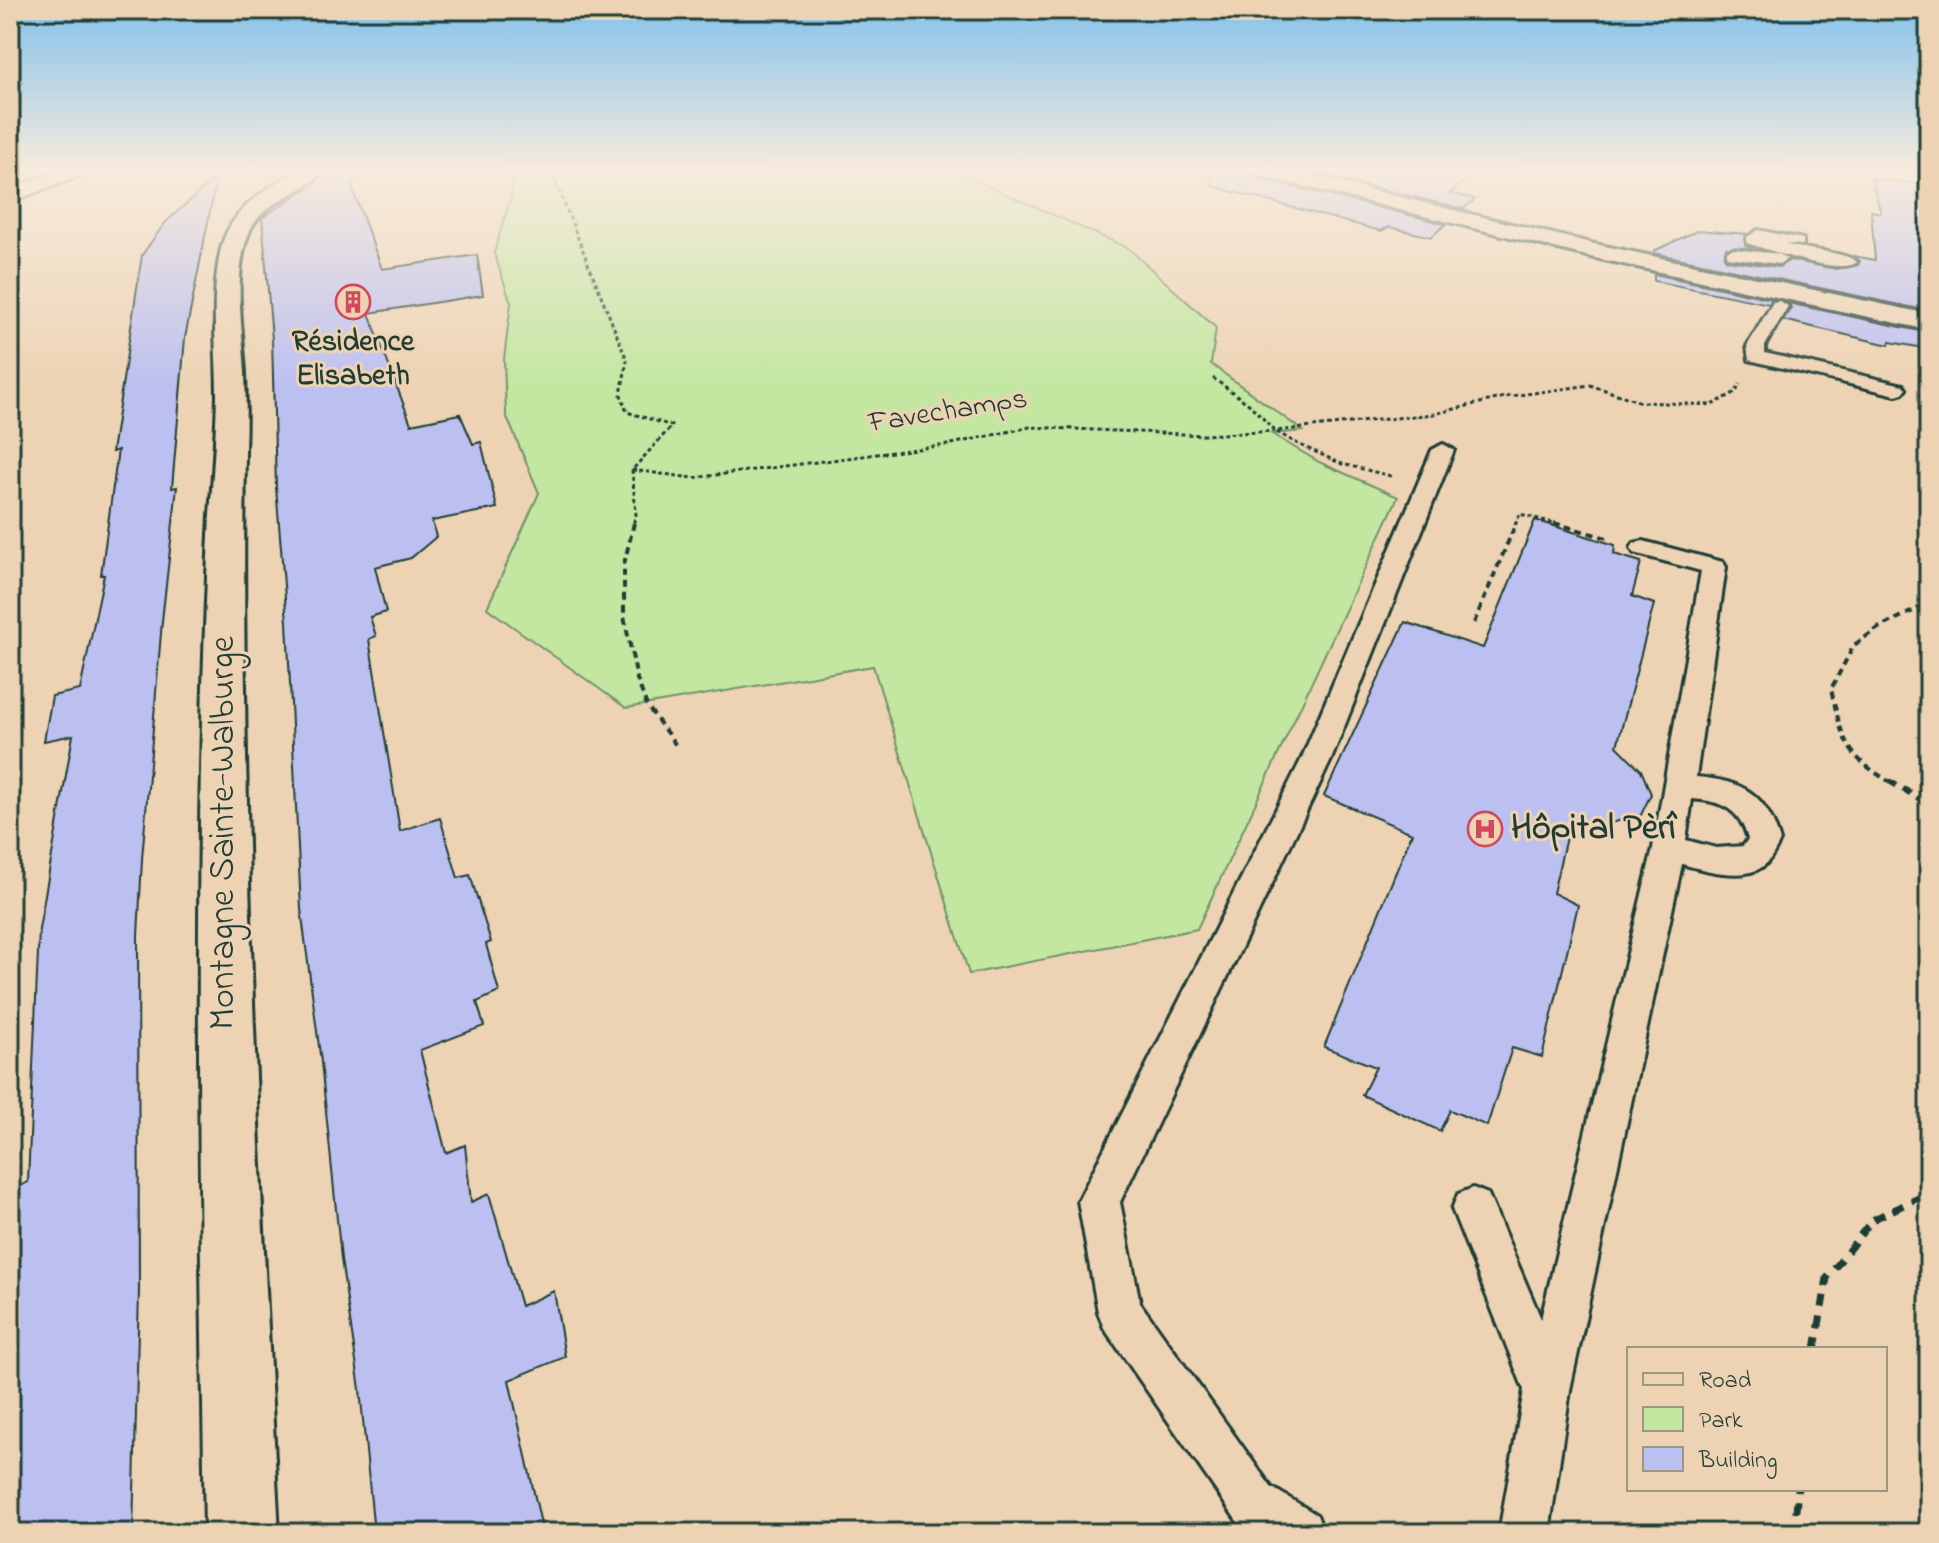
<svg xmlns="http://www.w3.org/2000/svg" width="1939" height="1543" font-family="'Indie Flower',sans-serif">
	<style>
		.green { fill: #c3e7a1; stroke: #71926a; stroke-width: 2 }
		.building { fill: #bcc0f1; stroke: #1f3d34; stroke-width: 2 }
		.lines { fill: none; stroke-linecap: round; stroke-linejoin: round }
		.service-casing { stroke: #1f3d34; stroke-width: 6 }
		.minor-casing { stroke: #1f3d34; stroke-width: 6 }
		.tertiary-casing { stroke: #1f3d34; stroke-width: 6 }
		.path-far3 { stroke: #1f3d34; stroke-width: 3; stroke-dasharray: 4 3; stroke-linecap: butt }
		.path-far2 { stroke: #1f3d34; stroke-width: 4; stroke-dasharray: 7 5; stroke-linecap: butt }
		.path-far1 { stroke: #1f3d34; stroke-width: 6; stroke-dasharray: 9 7; stroke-linecap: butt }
		.path { stroke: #1f3d34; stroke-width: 7; stroke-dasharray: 12 9; stroke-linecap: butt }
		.service { fill: #edd3b4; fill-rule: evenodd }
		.minor { fill: #edd3b4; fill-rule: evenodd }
		.tertiary { fill: #edd3b4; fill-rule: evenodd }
		.labels { text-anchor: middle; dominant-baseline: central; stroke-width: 6; stroke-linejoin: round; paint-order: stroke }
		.far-poi-label { font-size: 30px; font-weight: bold; fill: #1f3d34; stroke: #edd3b4 }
		.far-street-label { font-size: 30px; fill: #1f3d34; stroke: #edd3b4 }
		.poi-label { font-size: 36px; font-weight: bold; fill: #1f3d34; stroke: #edd3b4; text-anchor: start }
		.street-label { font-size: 36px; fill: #1f3d34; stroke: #edd3b4 }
	</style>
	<rect width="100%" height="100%" fill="#edd3b4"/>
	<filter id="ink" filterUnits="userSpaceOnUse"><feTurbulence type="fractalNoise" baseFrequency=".0125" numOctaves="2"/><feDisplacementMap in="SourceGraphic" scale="16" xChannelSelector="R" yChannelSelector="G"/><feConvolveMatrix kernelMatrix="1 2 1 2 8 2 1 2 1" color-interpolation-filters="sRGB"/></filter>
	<g filter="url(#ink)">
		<!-- green -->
		<polygon class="green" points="471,171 954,171 1128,248 1216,328 1211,364 1303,431 1272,434 1319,462 1398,497 1197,929 969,974 873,666 626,708 487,608 539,493 506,415 504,359 511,303 494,253 511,196 513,174"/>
		<!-- building -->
		<g class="building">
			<polygon points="326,171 369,171 351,185 382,269 477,255 483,295 369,313 411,424 460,414 473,444 481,442 497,508 432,521 436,537 411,558 375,567 386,612 370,617 376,636 369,639 400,831 440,818 458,878 470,875 491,942 486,944 499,992 477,1002 484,1026 420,1050 446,1153 465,1145 471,1202 489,1194 521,1306 554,1291 565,1357 509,1380 543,1533 374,1533 360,1389 341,1259 321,1062 301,909 287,622 276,487 272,339 262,218 316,182"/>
			<polygon points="1213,171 1252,171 1257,178 1446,224 1431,237 1389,227 1381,231 1211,186"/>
			<polygon points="1306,171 1478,171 1450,193 1475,199 1464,209"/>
			<polygon points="217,176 185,338 172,488 177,487 162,621 142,859 138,936 139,1290 133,1533 10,1533 10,1191 28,1182 39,929 73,735 44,741 52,696 80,690 104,575 101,575 118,450 112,452 142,255 165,223"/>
			<polygon points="1871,178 1929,185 1929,311 1654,253 1654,251 1698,230 1747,234 1745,245 1753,248 1726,248 1724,257 1727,260 1779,267 1790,260 1836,269 1858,265 1860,261 1854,256 1875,260 1871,211 1881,213"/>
			<polygon points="1654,274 1772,299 1769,304 1654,281"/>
			<polygon points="1788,303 1929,333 1929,349 1890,342 1889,345 1783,320 1791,308"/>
			<polygon points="1535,520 1615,545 1614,554 1641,562 1632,596 1654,604 1617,746 1641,770 1651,794 1641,815 1607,824 1570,820 1553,893 1578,905 1542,1057 1512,1048 1487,1126 1450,1110 1440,1131 1362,1095 1376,1067 1324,1047 1412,833 1324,796 1405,622 1483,648"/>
		</g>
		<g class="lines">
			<!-- service casing -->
			<g class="service-casing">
				<g id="service">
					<path d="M1758 230 1803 239V245L1784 244C1803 250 1844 251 1857 262 1841 276 1769 250 1747 243V237Z"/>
					<polygon points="1733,249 1779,254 1787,259 1779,264 1727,257 1727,251"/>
					<polygon points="1779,301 1788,306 1765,346 1765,353 1903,385 1906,389 1903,393 1896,395 1749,360 1747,346 1773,302"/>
					<polygon points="1443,444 1454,450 1331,760 1120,1202 1140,1303 1271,1487 1317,1515 1324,1533 1254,1533 1237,1521 1104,1328 1098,1312 1078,1201 1301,760 1432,450"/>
					<path d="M1643 541 1723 562 1726 567 1696 777C1743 781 1766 793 1780 841 1776 849 1770 862 1762 867 1742 881 1703 870 1682 864L1570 1390 1549 1533H1499L1524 1390 1452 1209 1458 1194 1473 1188 1488 1194 1541 1319 1653 848 1701 571 1634 553 1631 548 1634 543ZM1692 799C1722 801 1740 809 1748 839L1743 846 1716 848 1686 840Z"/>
				</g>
			</g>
			<!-- minor casing -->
			<g class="minor-casing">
				<g id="minor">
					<polygon points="56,171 86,171 83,175 10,202 10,189"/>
					<polygon points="1255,171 1292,171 1595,244 1929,314 1929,330 1595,258 1258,175"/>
				</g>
			</g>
			<!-- tertiary casing -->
			<g class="tertiary-casing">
				<path id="tertiary" d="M297 171H323C302 195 262 200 249 233 232 275 243 330 245 373 246 399 246 425 245 451 240 812 259 1172 279 1533H205C200 1194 192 854 210 515 213 475 216 435 217 396 217 348 210 296 221 249 230 210 265 189 297 171Z"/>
			</g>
			<!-- path-far3 -->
			<g class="path-far3">
				<polyline points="551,171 627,360 621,395 627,412 672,426 632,470 693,478 947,445 1030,427 1204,435 1275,431 1434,414 1505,397 1590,385 1641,402 1712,405 1736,392 1740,384"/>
				<polyline points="1213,378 1250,405 1275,431 1298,444 1342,464 1391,476"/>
				<polyline points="632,470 636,514 633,525"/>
				<polyline points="1515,525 1520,514 1561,525"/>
			</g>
			<!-- path-far2 -->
			<g class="path-far2">
				<polyline points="634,523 624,564 624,616 637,679 647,706 678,748"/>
				<polyline points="1554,523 1607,538"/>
				<polyline points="1474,623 1516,523"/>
				<path d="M1892 783C1844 755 1843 741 1831 689L1854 645 1880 627 1921 607"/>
			</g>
			<!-- path-far1 -->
			<polyline class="path-far1" points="1889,781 1929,804"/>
			<!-- path -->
			<g class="path">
				<polyline points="1815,1349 1827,1278 1872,1220 1929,1193"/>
				<polyline points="1794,1533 1798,1489"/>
			</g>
			<!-- service -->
			<use href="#service" class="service"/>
			<!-- minor -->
			<use href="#minor" class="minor"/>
			<!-- tertiary -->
			<use href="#tertiary" class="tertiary"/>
		</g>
	</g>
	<!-- sky -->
	<linearGradient id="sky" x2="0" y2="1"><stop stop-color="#84c2eb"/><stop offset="0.44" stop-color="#f7ebdd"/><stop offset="1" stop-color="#f7ebdd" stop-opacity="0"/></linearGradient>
	<rect width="1939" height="387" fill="url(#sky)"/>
	<!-- icons -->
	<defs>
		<g id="building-ring" transform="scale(1.8)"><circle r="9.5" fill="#edd3b4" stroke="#d1495b" stroke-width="1.5"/><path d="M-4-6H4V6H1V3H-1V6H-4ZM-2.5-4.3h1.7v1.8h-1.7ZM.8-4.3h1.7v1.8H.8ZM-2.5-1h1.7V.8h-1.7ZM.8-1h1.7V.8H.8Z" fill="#d1495b"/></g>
		<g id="hospital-ring" transform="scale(1.8)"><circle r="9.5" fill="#edd3b4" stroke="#d1495b" stroke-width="1.5"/><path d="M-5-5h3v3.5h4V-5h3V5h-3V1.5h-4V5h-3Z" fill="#d1495b"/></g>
	</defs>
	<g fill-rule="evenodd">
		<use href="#building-ring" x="353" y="302"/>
		<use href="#hospital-ring" x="1485" y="829"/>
	</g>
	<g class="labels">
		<!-- far-poi labels -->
		<g class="far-poi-label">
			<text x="353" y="343">Résidence<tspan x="353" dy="34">Elisabeth</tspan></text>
		</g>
		<!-- far-street labels -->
		<g class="far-street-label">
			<text transform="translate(948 412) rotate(-9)">Favechamps</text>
		</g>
		<!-- poi labels -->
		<g class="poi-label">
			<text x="1511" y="829">Hôpital Pèrî</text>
		</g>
		<!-- street labels -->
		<g class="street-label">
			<text transform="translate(224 833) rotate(-90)">Montagne Sainte-Walburge</text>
		</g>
	</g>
	<!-- margin -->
	<rect width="1939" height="1543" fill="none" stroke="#edd3b4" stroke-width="40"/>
	<rect x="20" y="20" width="1899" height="1503" fill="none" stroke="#1f3d34" stroke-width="3" filter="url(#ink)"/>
	<!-- legend -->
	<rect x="1627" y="1347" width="260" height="144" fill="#edd3b4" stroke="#9b9781" stroke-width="2"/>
	<rect x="1643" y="1373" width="40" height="12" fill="#edd3b4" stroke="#9b9781" stroke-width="2"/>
	<text x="1699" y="1387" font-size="24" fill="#1f3d34">Road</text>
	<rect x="1643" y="1407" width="40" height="24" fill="#c3e7a1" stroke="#9b9781" stroke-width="2"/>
	<text x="1699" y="1427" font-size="24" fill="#1f3d34">Park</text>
	<rect x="1643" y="1447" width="40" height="24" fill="#bcc0f1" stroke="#9b9781" stroke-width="2"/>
	<text x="1699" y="1467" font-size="24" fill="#1f3d34">Building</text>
</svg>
